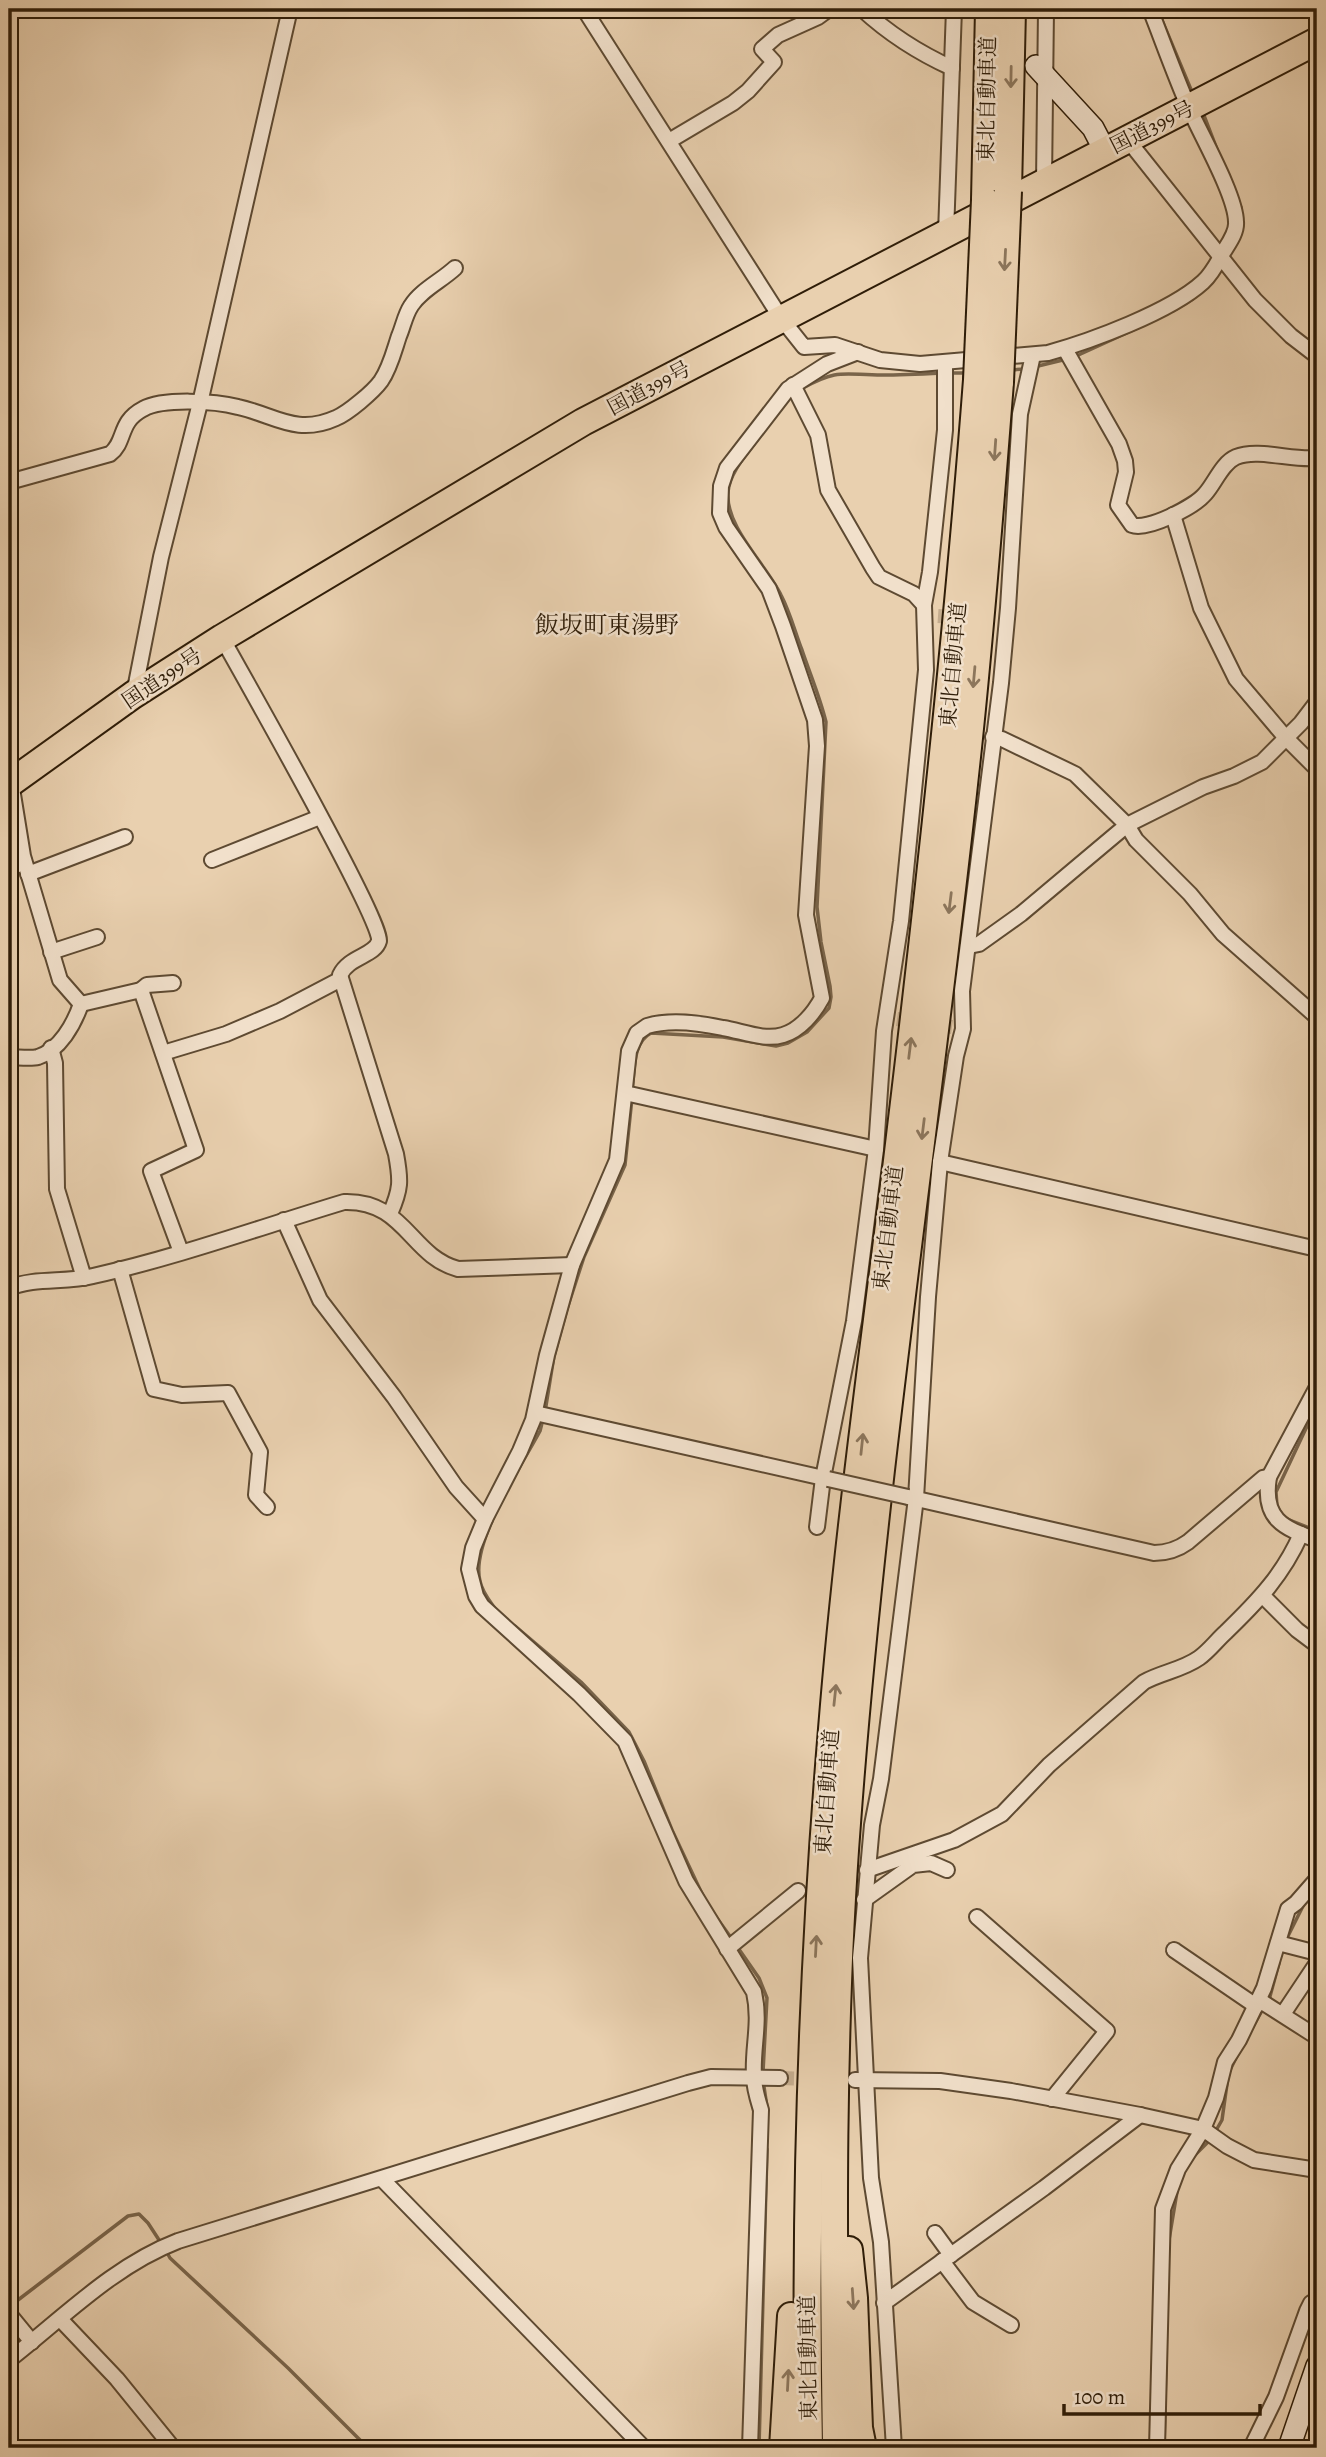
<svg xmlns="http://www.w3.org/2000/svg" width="1326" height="2457" font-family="Alegreya,'Noto Serif JP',serif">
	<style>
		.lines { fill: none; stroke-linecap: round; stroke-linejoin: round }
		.stream { stroke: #79644a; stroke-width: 3.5 }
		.street-tunnel { stroke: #c4ac8e; stroke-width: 14; stroke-dasharray: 14 7; stroke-linecap: butt }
		.street-casing { stroke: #5e4a32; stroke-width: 18 }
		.secondary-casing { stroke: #2f1d08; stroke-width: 24 }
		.highway-casing { stroke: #2f1d08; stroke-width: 30 }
		.street { stroke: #f1e0cb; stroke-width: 14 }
		.secondary { stroke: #f1e0cb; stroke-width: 21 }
		.highway { stroke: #e9d0af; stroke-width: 26 }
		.street-bridge-casing { stroke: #5e4a32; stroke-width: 18; stroke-linecap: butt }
		.highway-bridge-casing { stroke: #2f1d08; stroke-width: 30; stroke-linecap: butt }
		.street-bridge { stroke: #f1e0cb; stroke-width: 14 }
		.highway-bridge { stroke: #e9d0af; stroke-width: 26 }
		.oneway { stroke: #8c765c }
		.labels { text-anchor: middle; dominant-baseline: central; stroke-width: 5; stroke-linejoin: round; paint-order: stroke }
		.street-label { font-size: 21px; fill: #2f1d08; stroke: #f1e0cb }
		.quarter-label { font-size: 24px; fill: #2f1d08; stroke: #f1e0cb }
	</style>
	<rect width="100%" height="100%" fill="#e9d0af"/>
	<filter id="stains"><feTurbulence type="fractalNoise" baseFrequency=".00286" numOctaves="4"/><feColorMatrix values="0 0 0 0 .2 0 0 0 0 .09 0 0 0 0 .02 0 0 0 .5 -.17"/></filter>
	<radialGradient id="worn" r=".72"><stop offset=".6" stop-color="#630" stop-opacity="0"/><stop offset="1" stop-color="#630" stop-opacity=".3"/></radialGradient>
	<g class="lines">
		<!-- stream -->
		<g class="stream">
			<polyline points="1159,13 1192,92"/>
			<polyline points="1203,113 1218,152"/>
			<polyline points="1241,207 1242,224"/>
			<polyline points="1199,294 1214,280"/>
			<polyline points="1173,311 1193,299"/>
			<polyline points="1074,357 1153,321"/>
			<polyline points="1034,367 1067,359"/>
			<polyline points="1009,370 1026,369"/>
			<polyline points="950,373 967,373"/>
			<path d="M803 388C839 368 844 375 882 375 902 375 922 374 942 373"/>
			<path d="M632 1090C635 1071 632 1043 651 1033L723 1037 776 1046 788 1043 807 1032 829 1008 831 997 830 986 821 942 817 907 826 722C820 697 810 674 802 650 795 632 790 612 781 595 766 564 725 527 728 492 730 470 751 450 763 432"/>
			<polyline points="545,1412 554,1356 567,1309 584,1257 625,1165 632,1098"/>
			<polyline points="1281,1513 1277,1506 1276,1492 1317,1405"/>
			<polyline points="1287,1519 1317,1531"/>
			<path d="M496 1610C490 1601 482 1592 480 1581 470 1543 522 1465 540 1431L543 1419"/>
			<polyline points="515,1626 581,1682 629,1732 644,1761 672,1830 704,1898"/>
			<polyline points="714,1914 732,1939"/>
			<polyline points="1285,1942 1305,1902"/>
			<polyline points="736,1945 759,1978 767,1998 763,2072"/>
			<polyline points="1269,2000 1279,1963"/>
			<polyline points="1251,2030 1263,2009"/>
			<polyline points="1230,2070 1239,2052"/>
			<polyline points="763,2080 767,2107"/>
			<polyline points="1214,2134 1222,2120 1228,2077"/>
			<polyline points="1193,2157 1210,2140"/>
			<polyline points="1169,2240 1177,2192"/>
			<polyline points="165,2249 170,2258 288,2368 368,2448"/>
			<polyline points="9,2296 13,2300 18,2300 128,2216 139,2214 148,2223 161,2243"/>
			<polyline points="759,2448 767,2149"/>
			<polyline points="1164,2448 1166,2359"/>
		</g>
		<!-- street-tunnel -->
		<g class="street-tunnel">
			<polyline points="938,616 994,620"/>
			<polyline points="897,1019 952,1027"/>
			<polyline points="780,2078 817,2079"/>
		</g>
		<!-- street casing -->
		<g class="street-casing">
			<g id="street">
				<path d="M584 9 781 318 804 347 835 345 880 360 920 364 1048 353C1091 341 1170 312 1203 282 1212 274 1218 262 1224 251 1229 243 1237 232 1236 222 1236 196 1201 135 1189 108 1175 76 1163 42 1150 9"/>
				<path d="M862 9C888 33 919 53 952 68"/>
				<polyline points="9,11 11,9"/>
				<polyline points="1127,139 1255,300 1291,336 1317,356"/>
				<polyline points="669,141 733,103 748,91 774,62 762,49 778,35 818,17 829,9"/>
				<polyline points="1044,182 1046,9"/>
				<polyline points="946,233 954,9"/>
				<path d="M1065 349 1119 444 1125 461 1126 472 1118 505 1132 525C1147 531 1194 507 1205 494 1215 483 1222 463 1236 457 1258 448 1293 461 1317 458"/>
				<polyline points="793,385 818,435 828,490 873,568 879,577 914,594 924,605"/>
				<path d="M9 482 110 454C126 442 118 422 143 409 163 398 215 401 238 407 275 415 296 436 336 418 348 413 373 392 381 381 390 368 394 351 399 336 403 327 405 315 411 306 421 290 441 281 455 268"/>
				<polyline points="1173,515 1201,608 1236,679 1286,738 1317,769"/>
				<path d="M222 638C241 672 384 924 379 941 375 956 349 956 340 975L396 1154C401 1181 401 1189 390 1214"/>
				<polyline points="134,694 161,557 200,403 290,9"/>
				<polyline points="993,737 1002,739 1075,774 1127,825 1136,840 1190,894 1223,934 1317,1017"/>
				<polyline points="11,782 23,856 60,980 81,1004 141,990 196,1150 151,1171 181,1252"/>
				<polyline points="212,860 320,817"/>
				<polyline points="9,870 24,861"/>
				<polyline points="28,874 125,837"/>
				<polyline points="969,946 979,944 1021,914 1127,825 1203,787 1234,776 1262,762 1301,723 1317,702"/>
				<polyline points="51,952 97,937"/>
				<polyline points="141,990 147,985 173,983"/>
				<polyline points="51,1048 55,1063 57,1189 84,1278"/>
				<polyline points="163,1053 226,1034 280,1011 341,979"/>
				<path d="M9 1057C18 1057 30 1059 38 1057 60 1050 74 1024 81 1004"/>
				<polyline points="625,1093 876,1149"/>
				<polyline points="940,1162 1317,1249"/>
				<polyline points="284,1220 320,1300 394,1397 456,1487 485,1519"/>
				<polyline points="120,1269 154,1389 182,1395 228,1393 260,1452 256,1495 267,1507"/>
				<path d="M9 1288C35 1277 65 1283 93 1276 178 1257 261 1227 344 1202 405 1200 410 1256 458 1269L572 1265"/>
				<path d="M1317 1387 1269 1477C1262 1519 1283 1528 1317 1540"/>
				<polyline points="535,1413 828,1479"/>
				<path d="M908 1497 1154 1553C1167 1553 1177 1550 1188 1542L1263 1478 1269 1477"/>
				<polyline points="817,1527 823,1478 854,1321 876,1149 884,1031 901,921 926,670 924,605 930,572 945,430 945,362"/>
				<polyline points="1263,1596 1297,1630 1317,1645"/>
				<path d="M867 1870 954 1840 1002 1814 1049 1765 1144 1682C1162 1672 1182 1670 1199 1658 1209 1651 1217 1640 1226 1632 1258 1601 1283 1575 1301 1534"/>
				<polyline points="864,1900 913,1865 931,1863 947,1870"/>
				<polyline points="977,1917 1107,2031 1052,2099"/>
				<polyline points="1278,1943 1317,1953"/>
				<polyline points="727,1949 798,1891"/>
				<polyline points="1174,1950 1256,2006"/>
				<polyline points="1259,2000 1317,2037"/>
				<polyline points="1283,2014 1317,1963"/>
				<polyline points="855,2080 940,2081 1011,2091 1140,2115 1203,2129 1227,2146 1254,2160 1317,2170"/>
				<polyline points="382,2179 644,2448"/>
				<polyline points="935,2233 951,2255"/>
				<polyline points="942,2261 973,2302 1011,2325"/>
				<polyline points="884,2303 1044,2188 1140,2115"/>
				<polyline points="9,2314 32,2342"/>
				<polyline points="60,2319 117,2379 173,2448"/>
				<path d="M9 2360C63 2318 113 2266 178 2241L688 2083 711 2077 780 2078"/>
				<path d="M750 2448 761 2110C758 2100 754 2088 754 2077 752 2048 761 2023 754 1992L686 1881 625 1741 579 1694 482 1606 476 1596 469 1569 473 1548 485 1519 520 1451 533 1420 547 1355 572 1265 617 1160 629 1051 637 1033 647 1026C670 1019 700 1023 723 1028 742 1031 764 1041 783 1035 800 1030 814 1013 822 998L806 915 817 746 815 720 783 626 769 589 726 527 720 513 721 486 727 468 788 389 827 364 858 352"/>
				<polyline points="894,2448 881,2242 871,2178 860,1958 872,1825 881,1779 916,1498 928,1297 940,1162 956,1056 963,1029 962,991 1001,683 1008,608 1020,414 1033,355"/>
				<polyline points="1157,2448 1163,2209 1178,2169 1203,2129 1216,2098 1225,2062 1239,2040 1264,1988 1288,1909 1296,1903 1317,1879"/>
				<polyline points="1251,2448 1276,2397 1307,2311 1311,2303 1317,2300"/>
			</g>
		</g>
		<!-- secondary casing -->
		<g class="secondary-casing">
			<g id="secondary">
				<polyline points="1036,66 1093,128 1105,151"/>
				<polyline points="1289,2448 1317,2366"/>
			</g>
		</g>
		<!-- highway casing -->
		<g class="highway-casing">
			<g id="highway">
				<polyline points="1008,191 1012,9"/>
				<polyline points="985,200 989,9"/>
				<polyline points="9,784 133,695 222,638 583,422 1317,41"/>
				<polyline points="849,2250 854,2298 859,2428 863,2448"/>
				<polyline points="783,2448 791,2316"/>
				<path d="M809 2448C804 2208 812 1968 832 1729 847 1542 873 1355 896 1169 928 906 957 644 977 380"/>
				<path d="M836 2448C833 2239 831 2031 847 1823 873 1469 928 1119 966 766 980 639 990 510 1000 382"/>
			</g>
		</g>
		<!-- street -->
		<use href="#street" class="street"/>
		<!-- secondary -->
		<use href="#secondary" class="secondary"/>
		<!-- highway -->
		<use href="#highway" class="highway"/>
		<!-- street-bridge casing -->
		<g class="street-bridge-casing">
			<polyline id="street-bridge" points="828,1479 908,1497"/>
		</g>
		<!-- highway-bridge casing -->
		<g class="highway-bridge-casing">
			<g id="highway-bridge">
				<polyline points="977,380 985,200"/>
				<polyline points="1000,382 1008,191"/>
			</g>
		</g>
		<!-- street-bridge -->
		<use href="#street-bridge" class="street-bridge"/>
		<!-- highway-bridge -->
		<use href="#highway-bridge" class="highway-bridge"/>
	</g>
	<!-- one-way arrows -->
	<defs><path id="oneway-shaft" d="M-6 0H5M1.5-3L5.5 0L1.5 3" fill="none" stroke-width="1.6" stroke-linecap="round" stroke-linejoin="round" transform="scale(1.75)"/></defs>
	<g class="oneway">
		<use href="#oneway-shaft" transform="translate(1011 77) rotate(91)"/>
		<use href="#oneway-shaft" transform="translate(1005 260) rotate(93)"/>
		<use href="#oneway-shaft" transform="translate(995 450) rotate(94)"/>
		<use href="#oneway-shaft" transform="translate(974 677) rotate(95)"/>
		<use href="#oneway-shaft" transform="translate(950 903) rotate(97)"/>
		<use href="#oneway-shaft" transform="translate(910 1048) rotate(-83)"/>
		<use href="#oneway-shaft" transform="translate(923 1129) rotate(97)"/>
		<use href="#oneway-shaft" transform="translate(862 1444) rotate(-84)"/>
		<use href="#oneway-shaft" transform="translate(835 1695) rotate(-84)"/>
		<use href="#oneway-shaft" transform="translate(816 1946) rotate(-87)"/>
		<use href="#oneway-shaft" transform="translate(853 2299) rotate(86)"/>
		<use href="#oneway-shaft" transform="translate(788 2380) rotate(-87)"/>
	</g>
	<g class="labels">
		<!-- street labels -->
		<g class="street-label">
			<text transform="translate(987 99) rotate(-89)">東北自動車道</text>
			<text transform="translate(1152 127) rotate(-27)">国道399号</text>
			<text transform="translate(649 388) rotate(-28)">国道399号</text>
			<text transform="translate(953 665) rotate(-85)">東北自動車道</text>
			<text transform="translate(162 678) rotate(-34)">国道399号</text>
			<text transform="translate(888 1228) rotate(-83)">東北自動車道</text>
			<text transform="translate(827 1792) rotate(-86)">東北自動車道</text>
			<text transform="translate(808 2358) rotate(-91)">東北自動車道</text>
		</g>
		<!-- quarter labels -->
		<g class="quarter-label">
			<text x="607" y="625">飯坂町東湯野</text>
		</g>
	</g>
	<!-- margin -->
	<rect width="1326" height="2457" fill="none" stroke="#e9d0af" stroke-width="35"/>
	<rect x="10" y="10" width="1305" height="2436" fill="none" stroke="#2f1d08" stroke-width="3.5"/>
	<rect x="18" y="18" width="1291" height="2422" fill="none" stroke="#2f1d08" stroke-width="2"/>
	<!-- scale -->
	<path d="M1064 2404v10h196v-10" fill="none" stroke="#2f1d08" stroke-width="3.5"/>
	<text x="1074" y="2404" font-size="21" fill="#2f1d08" stroke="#f1e0cb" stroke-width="5" paint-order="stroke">100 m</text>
	<rect width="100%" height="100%" filter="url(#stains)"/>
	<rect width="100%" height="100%" fill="url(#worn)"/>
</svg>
